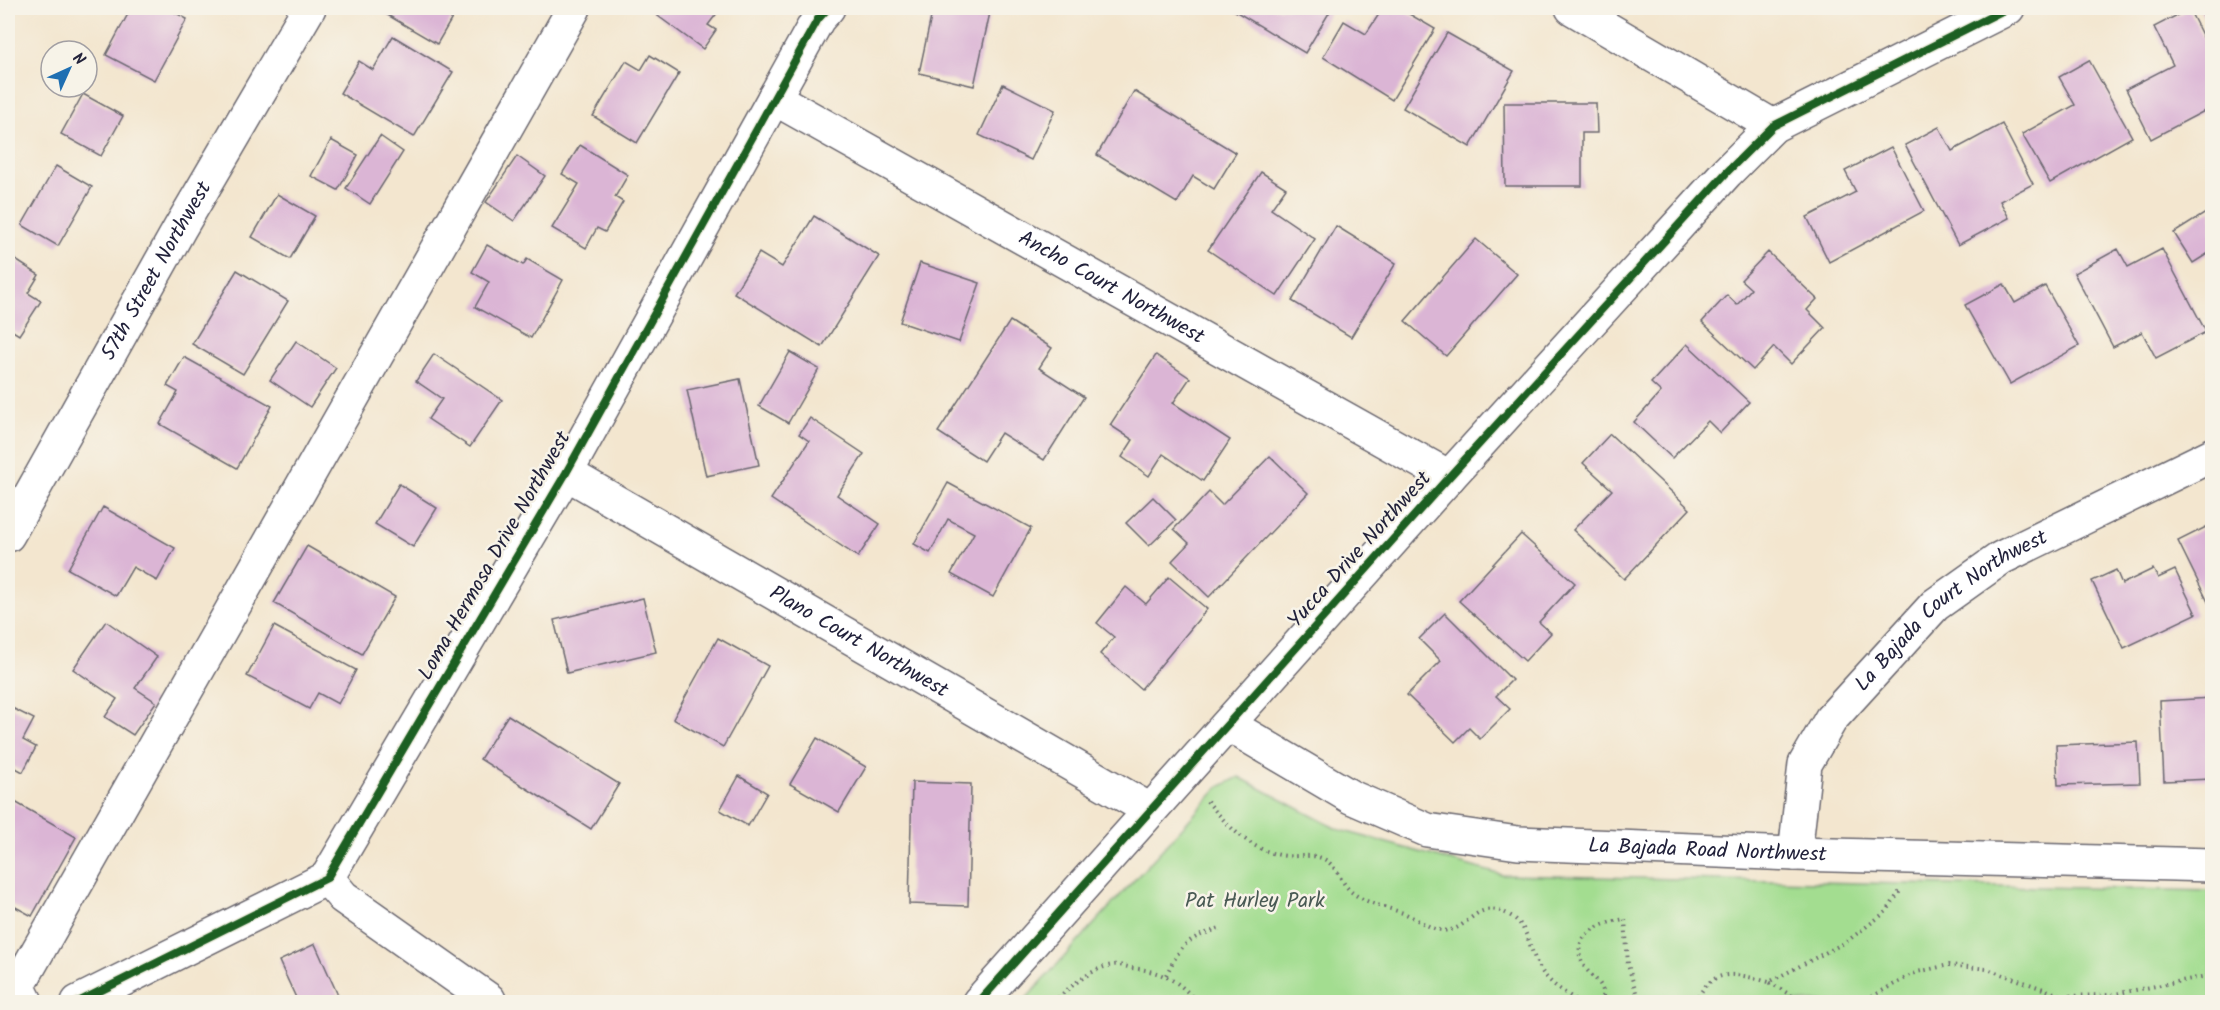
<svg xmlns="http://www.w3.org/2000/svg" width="2220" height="1010" font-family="Kalam,sans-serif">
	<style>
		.green { fill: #a3dd90; stroke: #628066; stroke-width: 1.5 }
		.building { fill: #dbb5d5 }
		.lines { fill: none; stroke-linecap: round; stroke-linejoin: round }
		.minor-casing { stroke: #6b676f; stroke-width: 36 }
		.path { stroke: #6b676f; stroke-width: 4; stroke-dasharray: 1.5 4.5; stroke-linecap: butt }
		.minor { stroke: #fff; stroke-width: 33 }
		.cycleway-casing { stroke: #f7f3e8; stroke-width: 11 }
		.cycleway { stroke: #1b5e20; stroke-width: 8 }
		.labels { text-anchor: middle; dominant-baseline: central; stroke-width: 5; stroke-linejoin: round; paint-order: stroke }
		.street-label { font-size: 21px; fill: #22223b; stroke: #f7f3e8 }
		.park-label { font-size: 21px; fill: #495a54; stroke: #f7f3e8 }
	</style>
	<rect width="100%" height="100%" fill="#f7f3e8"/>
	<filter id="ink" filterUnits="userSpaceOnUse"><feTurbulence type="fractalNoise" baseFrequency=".0167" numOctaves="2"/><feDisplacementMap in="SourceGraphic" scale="12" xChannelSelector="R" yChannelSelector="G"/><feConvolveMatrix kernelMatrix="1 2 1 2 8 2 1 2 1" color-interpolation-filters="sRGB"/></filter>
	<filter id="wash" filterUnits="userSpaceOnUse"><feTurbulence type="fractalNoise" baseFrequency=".008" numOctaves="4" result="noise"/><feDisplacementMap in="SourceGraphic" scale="24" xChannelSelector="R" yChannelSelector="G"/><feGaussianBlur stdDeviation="1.35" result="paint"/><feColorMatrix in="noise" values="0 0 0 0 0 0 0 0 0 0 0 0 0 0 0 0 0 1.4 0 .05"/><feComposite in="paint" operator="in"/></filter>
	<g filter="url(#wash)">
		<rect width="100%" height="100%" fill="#f3e6cf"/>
		<!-- green -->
		<polygon class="green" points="1239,777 1337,829 1502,875 2212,891 2212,1002 1023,1002 1219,787"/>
		<g id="blocks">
			<!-- building -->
			<g class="building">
				<polygon points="121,8 167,8 187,19 154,80 106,55 129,12"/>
				<polygon points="387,8 458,8 437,44 384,13"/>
				<polygon points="647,8 721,8 708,25 716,30 703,49"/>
				<polygon points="933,8 991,8 974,86 919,73"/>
				<polygon points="1230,8 1332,8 1305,53"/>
				<polygon points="1383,8 1399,8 1435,29 1392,100 1323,57 1344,21 1366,34"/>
				<polygon points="2199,8 2212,8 2212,32"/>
				<polygon points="2189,9 2212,55 2212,107 2151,139 2126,89 2173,65 2154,27"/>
				<polygon points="1447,33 1514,71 1470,147 1403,108"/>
				<polygon points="393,36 453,72 414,137 340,93 359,61 373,70"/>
				<polygon points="650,55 679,73 637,143 593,116 626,61 641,70"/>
				<polygon points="2089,60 2132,137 2050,183 2022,134 2075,105 2059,77"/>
				<polygon points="1003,84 1055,110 1031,160 979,135"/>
				<polygon points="1134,91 1236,153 1214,189 1193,176 1177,203 1097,155"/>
				<polygon points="83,94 123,116 101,156 61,134"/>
				<polygon points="1504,103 1596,103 1597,133 1582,133 1582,186 1505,186"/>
				<polygon points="2002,124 2033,184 2000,201 2009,218 1958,245 1905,145 1939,127 1952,151"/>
				<polygon points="380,136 403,152 370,204 346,188"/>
				<polygon points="331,140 358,155 338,190 311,176"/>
				<polygon points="580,145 628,175 615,197 623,202 605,232 597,228 586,248 552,228 579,184 562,174"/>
				<polygon points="1891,147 1924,211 1829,262 1807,217 1856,192 1845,171"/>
				<polygon points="517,156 545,176 514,221 486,202"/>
				<polygon points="56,166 92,187 58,246 22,225"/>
				<polygon points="1261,172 1286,188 1271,209 1315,239 1277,296 1208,250"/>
				<polygon points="277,194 315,216 290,259 252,237"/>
				<polygon points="2212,209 2212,251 2193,263 2174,233"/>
				<polygon points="814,216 879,256 822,347 734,293 759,253 782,267"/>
				<polygon points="1336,226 1396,263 1351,337 1292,301"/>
				<polygon points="1476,239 1517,274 1446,356 1405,321"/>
				<polygon points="487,245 523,265 527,259 563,280 531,338 475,307 489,282 472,272"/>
				<polygon points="2118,249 2128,267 2162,249 2206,332 2156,358 2142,332 2113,347 2074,273"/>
				<polygon points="1768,252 1817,299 1807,310 1825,328 1791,364 1774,347 1753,370 1702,322 1727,295 1737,305 1751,289 1741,280"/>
				<polygon points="8,255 39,275 28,293 41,301 19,335 8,328"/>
				<polygon points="920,263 980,283 959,342 900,322"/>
				<polygon points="237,270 288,301 243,374 192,344"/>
				<polygon points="2004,284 2015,303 2045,286 2079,346 2010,384 1965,305"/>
				<polygon points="1010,321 1052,348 1039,368 1084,397 1044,460 1001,433 983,461 938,432"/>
				<polygon points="296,341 336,368 310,407 270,380"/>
				<polygon points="1687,344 1749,402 1720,433 1708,421 1672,458 1634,422 1661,392 1651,383"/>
				<polygon points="790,352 819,369 788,423 759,406"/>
				<polygon points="434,354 502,400 470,447 428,419 442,399 416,381"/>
				<polygon points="1156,355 1190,378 1173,403 1230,440 1203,481 1163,454 1149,476 1122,457 1133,440 1110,425"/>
				<polygon points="184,357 272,406 237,468 160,424 178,392 167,386"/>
				<polygon points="740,379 759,465 706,476 687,390"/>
				<polygon points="810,418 864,454 837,495 880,524 858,557 771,499 809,441 799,434"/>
				<polygon points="1610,434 1690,509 1624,579 1573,530 1612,490 1583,463"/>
				<polygon points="1270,456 1308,493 1209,597 1172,561 1189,543 1174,529 1209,492 1222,505"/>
				<polygon points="948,483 1031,528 993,597 951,574 974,533 948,519 930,553 914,544"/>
				<polygon points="399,484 437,508 413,547 375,524"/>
				<polygon points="1153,497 1176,520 1149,546 1126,523"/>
				<polygon points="103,507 175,548 157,581 133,567 116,596 68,569"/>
				<polygon points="2212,524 2212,602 2209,604 2178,541"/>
				<polygon points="1521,534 1575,583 1539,622 1551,633 1525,661 1459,601"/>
				<polygon points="307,546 395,597 362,654 274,603"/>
				<polygon points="2153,569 2158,578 2175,570 2196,614 2124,648 2092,581 2116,570 2122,584"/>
				<polygon points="1169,577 1207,609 1141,689 1100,654 1114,637 1097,623 1126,587 1146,604"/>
				<polygon points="643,598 656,652 567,673 554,620"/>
				<polygon points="1445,613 1512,680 1496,696 1510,709 1480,739 1469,728 1455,742 1407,695 1441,661 1419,639"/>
				<polygon points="106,621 157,657 135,688 156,702 133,735 105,717 117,699 73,669"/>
				<polygon points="274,626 356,670 338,704 318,693 309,709 247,676"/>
				<polygon points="718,638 768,666 723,747 673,719"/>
				<polygon points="2212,698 2212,779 2164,781 2160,701"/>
				<polygon points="8,706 34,719 23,740 36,747 23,772 8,764"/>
				<polygon points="508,715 619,784 591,829 480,759"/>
				<polygon points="817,738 866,767 839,812 790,784"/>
				<polygon points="2138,742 2140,783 2058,785 2056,745"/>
				<polygon points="739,776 767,793 748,826 720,810"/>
				<polygon points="912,782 971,784 968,906 909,904"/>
				<polygon points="8,798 76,837 32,916 8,903"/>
				<polygon points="315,944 341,1002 298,1002 279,961"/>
			</g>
		</g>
	</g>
	<g filter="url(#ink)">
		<use href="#blocks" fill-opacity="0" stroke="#6b676f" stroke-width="1.5"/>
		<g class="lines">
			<!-- minor casing -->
			<g class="minor-casing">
				<g id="minor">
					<polyline points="1572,8 1773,126"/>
					<path id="s1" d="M774 98 1449 477"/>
					<path id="s2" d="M566 473 1150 810"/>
					<path id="s3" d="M8 535 180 228 309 8"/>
					<path id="s4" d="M1229 725 1351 797 1427 830 1518 843 1795 854 2212 865"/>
					<path id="s5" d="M1795 854 1805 764 1831 719 1935 605 2001 558 2212 455"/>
					<polyline points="327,878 343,897 489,1000"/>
					<polyline points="26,1002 18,986 574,8"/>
					<polyline points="78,1002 327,878 566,473 818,19 828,8"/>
					<polyline points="979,1002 1449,477 1727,172 1773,126 2008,8"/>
				</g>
			</g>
			<!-- path -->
			<g class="path">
				<path d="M1207 801C1229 827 1251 852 1287 856 1299 857 1317 853 1327 861 1338 869 1342 885 1353 893 1367 904 1387 907 1403 913 1416 918 1428 928 1441 930 1469 935 1474 894 1511 916 1530 927 1529 953 1541 970 1550 984 1566 994 1580 1002"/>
				<path d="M1166 975C1184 941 1184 941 1220 928"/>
				<path d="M1054 1002C1068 988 1093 967 1113 965 1119 964 1127 967 1132 968 1159 971 1180 980 1196 1002"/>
				<path d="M1601 1002C1611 984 1586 976 1581 960 1572 932 1605 922 1625 919L1628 965 1639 1002"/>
				<path d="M1696 1002C1712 965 1737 974 1769 982"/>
				<polyline points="1802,1002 1769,982 1846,942 1887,911 1900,891"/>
				<polyline points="1861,1002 1917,972 1949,965 1987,969 2063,996 2110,995 2212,975"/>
			</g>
			<!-- minor -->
			<use href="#minor" class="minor"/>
			<!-- cycleway casing -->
			<g class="cycleway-casing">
				<g id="cycleway">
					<polyline points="78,1002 327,878 566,473 818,19 828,8"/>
					<polyline points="979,1002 1449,477 1727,172 1773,126 2008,8"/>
				</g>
			</g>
			<!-- cycleway -->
			<use href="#cycleway" class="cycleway"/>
		</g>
	</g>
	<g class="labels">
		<!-- street labels -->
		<g class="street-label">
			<text stroke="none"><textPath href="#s3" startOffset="303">57th Street Northwest</textPath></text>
			<text stroke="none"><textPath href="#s1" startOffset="387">Ancho Court Northwest</textPath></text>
			<text transform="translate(1360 550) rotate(-48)">Yucca Drive Northwest</text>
			<text transform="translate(495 556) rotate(-60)">Loma Hermosa Drive Northwest</text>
			<text stroke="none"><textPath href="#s5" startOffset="306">La Bajada Court Northwest</textPath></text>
			<text stroke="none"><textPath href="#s2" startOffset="338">Plano Court Northwest</textPath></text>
			<text stroke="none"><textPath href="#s4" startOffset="506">La Bajada Road Northwest</textPath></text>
		</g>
		<!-- park labels -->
		<g class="park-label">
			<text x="1255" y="901">Pat Hurley Park</text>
		</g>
	</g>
	<!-- margin -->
	<rect width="2220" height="1010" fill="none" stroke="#f7f3e8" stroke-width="30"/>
	<!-- north arrow -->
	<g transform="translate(69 69) rotate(45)"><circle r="28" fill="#f7f3e8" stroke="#a29fa3" stroke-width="1.5"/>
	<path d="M0-4.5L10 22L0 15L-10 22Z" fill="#1f6fb2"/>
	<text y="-9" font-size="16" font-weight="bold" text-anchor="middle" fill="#22223b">N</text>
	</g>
</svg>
